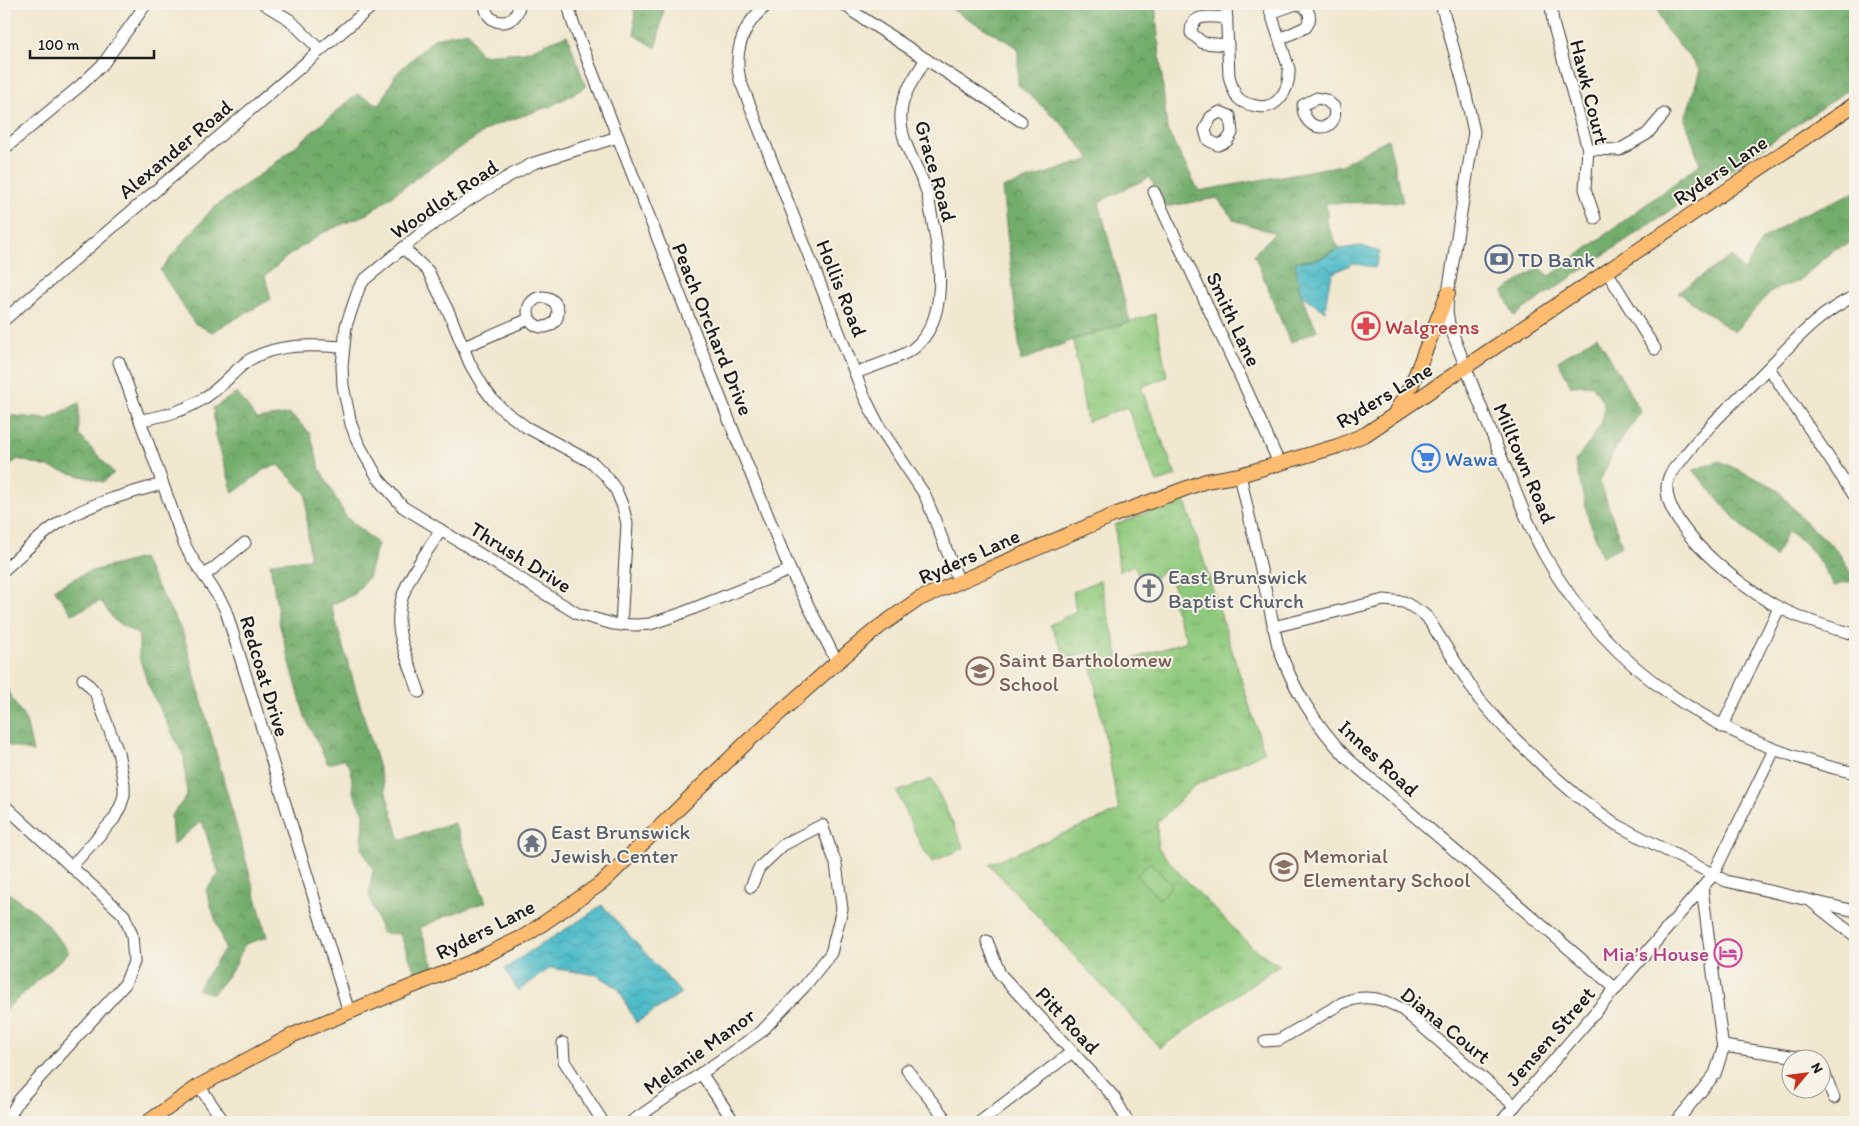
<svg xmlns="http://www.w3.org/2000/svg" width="1859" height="1126" font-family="Itim,sans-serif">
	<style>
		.grass { fill: url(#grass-tufts); stroke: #56724c }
		.forest { fill: url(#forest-crowns); stroke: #486444 }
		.garden { fill: #8fc97d; stroke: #56724c }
		.water { fill: url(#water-waves); stroke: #356c72 }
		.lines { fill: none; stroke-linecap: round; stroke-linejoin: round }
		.minor-casing { stroke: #3c3a37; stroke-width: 13 }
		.major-casing { stroke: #3c3a37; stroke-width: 16 }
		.minor { stroke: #fff; stroke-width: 11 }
		.major { stroke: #fdbc6f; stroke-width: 14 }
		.labels { text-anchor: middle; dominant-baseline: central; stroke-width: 4; stroke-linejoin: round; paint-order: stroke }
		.street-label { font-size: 21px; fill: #1c1c1c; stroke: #f7f3e8 }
		.service-label { font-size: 21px; fill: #4e5e75; stroke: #f7f3e8; text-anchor: start }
		.health-label { font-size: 21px; fill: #be3a42; stroke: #f7f3e8; text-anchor: start }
		.shop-label { font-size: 21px; fill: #366cbe; stroke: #f7f3e8; text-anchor: start }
		.worship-label { font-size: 21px; fill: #5b616d; stroke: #f7f3e8; text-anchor: start }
		.education-label { font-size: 21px; fill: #785e54; stroke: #f7f3e8; text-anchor: start }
		.hotel-label { font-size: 21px; fill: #b23c85; stroke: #f7f3e8; text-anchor: end }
	</style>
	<defs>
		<pattern id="grass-tufts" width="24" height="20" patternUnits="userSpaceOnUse" patternTransform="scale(1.25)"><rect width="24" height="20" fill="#8fc97d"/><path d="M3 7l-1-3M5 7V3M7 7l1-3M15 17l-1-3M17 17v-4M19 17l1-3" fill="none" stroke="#7bac6b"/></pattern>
		<pattern id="forest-crowns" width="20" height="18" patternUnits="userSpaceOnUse" patternTransform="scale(1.25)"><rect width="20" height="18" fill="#73ad6c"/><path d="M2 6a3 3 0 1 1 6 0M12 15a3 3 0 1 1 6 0" fill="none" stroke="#5e8c58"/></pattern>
		<pattern id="water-waves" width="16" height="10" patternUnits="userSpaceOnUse" patternTransform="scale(1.25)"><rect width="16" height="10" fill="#4ebbc8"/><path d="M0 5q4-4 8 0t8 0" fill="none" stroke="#44a0ab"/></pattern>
	</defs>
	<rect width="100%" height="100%" fill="#f7f3e8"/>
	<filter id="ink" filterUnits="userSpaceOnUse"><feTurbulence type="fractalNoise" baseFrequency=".02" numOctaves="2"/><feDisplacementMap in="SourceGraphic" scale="10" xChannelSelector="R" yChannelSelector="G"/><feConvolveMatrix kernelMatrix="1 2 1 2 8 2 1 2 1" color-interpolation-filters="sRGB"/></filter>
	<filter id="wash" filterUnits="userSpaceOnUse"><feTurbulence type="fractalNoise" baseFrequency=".0096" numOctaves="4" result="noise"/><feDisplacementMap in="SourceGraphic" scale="20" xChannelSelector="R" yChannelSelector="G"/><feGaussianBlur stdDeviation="1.12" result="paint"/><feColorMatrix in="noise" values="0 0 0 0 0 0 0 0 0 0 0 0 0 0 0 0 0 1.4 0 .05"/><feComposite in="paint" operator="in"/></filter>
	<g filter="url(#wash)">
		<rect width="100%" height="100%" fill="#f0e7cf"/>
		<!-- grass -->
		<g class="grass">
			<polygon points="1155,314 1167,377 1141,387 1176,476 1157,482 1127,407 1087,422 1073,340"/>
			<polygon points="1184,498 1264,752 1194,786 1157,823 1158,848 1181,875 1252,947 1279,965 1160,1048 989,864 1119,811 1089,652 1067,659 1050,625 1076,611 1073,592 1100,580 1120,663 1187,641 1169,594 1175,591 1166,570 1143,585 1134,565 1119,572 1115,525"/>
			<polygon points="932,779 964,848 932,862 921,846 897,792"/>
		</g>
		<!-- forest -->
		<g class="forest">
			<polygon points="634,4 665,4 656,48 635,35"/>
			<polygon points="943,4 1155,4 1167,130 1199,191 1342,165 1388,139 1403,202 1326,203 1328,226 1339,249 1319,259 1296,262 1301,295 1317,330 1290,343 1254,254 1275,233 1234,220 1217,198 1164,207 1150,177 1099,202 1130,322 1073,340 1021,361 1002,188 1091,159 1062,124 1018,85 1018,48"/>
			<polygon points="1656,4 1855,4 1855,85 1514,316 1503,292 1539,267 1550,276 1700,164 1685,119 1700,70 1664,27"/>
			<polygon points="468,31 480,55 525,52 567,35 586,87 551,106 493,126 430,168 367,214 322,233 288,256 265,276 271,299 212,332 194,323 160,270 212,209 273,165 357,94 380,105 396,74 435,38"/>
			<polygon points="1855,192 1855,241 1835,249 1799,281 1773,290 1734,332 1678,292 1732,256 1744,272 1762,240 1797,217"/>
			<path d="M1597 336 1641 412 1617 445 1600 481 1622 546 1602 556 1588 517 1575 461C1585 448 1607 423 1604 406 1602 399 1596 391 1592 385L1571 386 1558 361Z"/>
			<polygon points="237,393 257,419 290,414 310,433 320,469 346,517 378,544 368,577 355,594 331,605 400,840 454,823 486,902 446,916 420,928 435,969 416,975 400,934 382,933 369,896 373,869 362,849 364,813 353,792 351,769 344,759 328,764 305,717 280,626 270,563 310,559 307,526 306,494 279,465 267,468 233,493 216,436 213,408"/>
			<polygon points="79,403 79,435 114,473 103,482 18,459 4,469 4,477 4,415 48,419"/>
			<path d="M1720 461 1776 488 1807 524 1837 550 1855 580 1834 586C1822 566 1810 541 1787 532L1775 558 1737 521 1693 470Z"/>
			<polygon points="142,558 183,633 267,937 245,944 234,968 213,994 197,989 225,949 206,890 219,874 202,821 173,845 171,816 187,796 184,757 149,687 139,657 139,635 114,620 101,601 72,614 54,589 88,572"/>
			<polygon points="4,685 26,721 33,752 4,744"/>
			<polygon points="4,890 37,913 69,952 4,1011"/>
		</g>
		<!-- garden -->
		<polygon class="garden" points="1150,862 1172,885 1159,899 1136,875"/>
		<!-- water -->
		<g class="water">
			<polygon points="1362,246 1380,252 1375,268 1354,263 1333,273 1328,289 1325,311 1301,295 1295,262 1319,259 1339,249"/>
			<path d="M602 905 681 993 636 1023 618 988 597 975 550 968 518 991 505 969C536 945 571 928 602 905Z"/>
		</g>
	</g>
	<g filter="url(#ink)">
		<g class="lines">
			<!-- minor casing -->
			<g class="minor-casing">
				<g id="minor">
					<polyline points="264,4 290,20 320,50"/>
					<path d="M485 4C486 28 518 28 519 4"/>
					<polyline points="568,4 573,23 733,430 790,570 837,662"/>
					<path d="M769 4C744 21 733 50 740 80L864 396 879 426 925 495 959 582"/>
					<polyline points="844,4 855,13 1021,121"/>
					<path d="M1226 4 1229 76C1231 84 1233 92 1238 98 1242 102 1247 104 1252 105 1277 113 1290 90 1289 69L1268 4"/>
					<path d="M1441 4 1464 86 1474 132 1448 293 1447 311 1449 324C1470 378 1490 432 1513 485 1522 508 1532 532 1544 554 1610 674 1724 744 1855 773"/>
					<polyline points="1551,4 1553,23 1588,149 1585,189 1595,218"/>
					<path d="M1271 13 1296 4C1309 6 1313 17 1306 27L1280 39"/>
					<path d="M1227 18C1212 17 1191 12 1191 33L1203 43 1228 45"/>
					<path d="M1317 98 1326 100 1334 107C1340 135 1302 133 1303 105Z"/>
					<polygon points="1220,112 1230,116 1232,133 1227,141 1218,145 1208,140 1205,130 1211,117"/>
					<polyline points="618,137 534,163 511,175 472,198 425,230 364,280 359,288 346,326 342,366 343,386 351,424 358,443 378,478 403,507 578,614 613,624 637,625 650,624 677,615 790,570"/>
					<polyline points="4,149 81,85 103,64 146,4"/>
					<polyline points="1588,149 1619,150 1647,134 1664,114"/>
					<polyline points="1154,192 1248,393 1279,463"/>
					<polyline points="403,248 428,271 450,315 470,364 484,388 493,400 503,410 526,427 593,463 606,476 616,490 623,507 627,524 621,625"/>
					<polyline points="1606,270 1655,349"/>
					<path d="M1855 296C1815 314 1786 351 1755 381 1729 407 1702 432 1680 462 1676 466 1671 472 1669 477 1652 521 1746 591 1780 608 1804 620 1829 628 1855 634"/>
					<circle cx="543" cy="312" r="15"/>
					<polyline points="4,320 371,7"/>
					<polyline points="464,347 529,319"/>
					<path d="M119 362 184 543C195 568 215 586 226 611L349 1012"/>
					<polyline points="1769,368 1855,497"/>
					<path d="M855 373C869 368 905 356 914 348 950 318 940 258 932 218 930 209 929 198 926 189 917 165 899 140 901 114 902 93 916 76 926 59"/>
					<path d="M140 420C167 416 192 409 214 391 226 382 236 369 249 360 277 343 312 345 343 347"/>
					<path d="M1240 475 1278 646C1294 691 1315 724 1348 759L1616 989"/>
					<path d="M4 570C22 554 39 536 59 523 90 503 127 494 162 484"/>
					<polyline points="204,576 245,543"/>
					<polyline points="1273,627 1384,600 1404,602 1421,612 1427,617 1479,699 1510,734 1546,769 1577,796 1617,825 1726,881 1855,911"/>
					<path d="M419 692C413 673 404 654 400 634 392 594 421 561 441 530"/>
					<polyline points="1722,727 1779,608"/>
					<polyline points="4,805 124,915 132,935 134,962 125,984 19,1100 6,1122"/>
					<polyline points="71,867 114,819 121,805 124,795 124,784 118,752 95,692 83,679"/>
					<polyline points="1813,903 1855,936"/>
					<polyline points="987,941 1000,974 1114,1097 1128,1122"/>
					<path d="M1265 1041 1279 1040 1342 1003C1364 994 1383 997 1403 1010L1515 1106"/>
					<polyline points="563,1043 564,1061 603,1122"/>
					<polyline points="1723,1046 1804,1058"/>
					<polyline points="907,1070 948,1122"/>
					<polyline points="1822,1070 1824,1072 1834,1098"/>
					<polyline points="701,1073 734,1122"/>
					<polyline points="199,1086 224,1122"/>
					<polyline points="631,1122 761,1032 804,987 831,953 842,909 836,864 822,825 783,845 759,868 751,887"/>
					<polyline points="980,1122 1072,1052"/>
					<polyline points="1501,1122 1713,875 1774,750"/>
					<polyline points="1676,1122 1715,1074 1723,1049 1702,888"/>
				</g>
			</g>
			<!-- major casing -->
			<g class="major-casing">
				<g id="major">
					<polyline points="1396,411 1412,384 1448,293"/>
					<polyline points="148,1122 199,1086 293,1035 469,963 525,936 603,882 748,741 837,662 879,627 919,599 1114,515 1206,481 1240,475 1338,446 1366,434 1855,104"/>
				</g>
			</g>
			<!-- minor -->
			<use href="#minor" class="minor"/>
			<!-- major -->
			<use href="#major" class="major"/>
		</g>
	</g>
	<!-- icons -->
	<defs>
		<g id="bank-ring" transform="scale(1.4375)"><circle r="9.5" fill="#f7f3e8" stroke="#5c6f8a" stroke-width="1.5"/><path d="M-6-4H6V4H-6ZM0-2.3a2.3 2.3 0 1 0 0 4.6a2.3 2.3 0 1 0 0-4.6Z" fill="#5c6f8a"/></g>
		<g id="pharmacy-ring" transform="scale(1.4375)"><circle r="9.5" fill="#f7f3e8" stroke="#e0444e" stroke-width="1.5"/><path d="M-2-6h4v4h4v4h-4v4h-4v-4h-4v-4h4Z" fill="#e0444e"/></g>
		<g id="supermarket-ring" transform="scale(1.4375)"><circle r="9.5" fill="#f7f3e8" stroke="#3f7fe0" stroke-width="1.5"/><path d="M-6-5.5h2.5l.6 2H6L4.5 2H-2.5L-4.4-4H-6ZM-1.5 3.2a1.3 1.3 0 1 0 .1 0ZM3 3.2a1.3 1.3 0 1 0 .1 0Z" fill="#3f7fe0"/></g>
		<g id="church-ring" transform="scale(1.4375)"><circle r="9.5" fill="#f7f3e8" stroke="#6b7280" stroke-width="1.5"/><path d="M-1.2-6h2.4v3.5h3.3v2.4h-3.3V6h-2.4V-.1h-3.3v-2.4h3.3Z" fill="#6b7280"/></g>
		<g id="school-ring" transform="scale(1.4375)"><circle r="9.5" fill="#f7f3e8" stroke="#8d6e63" stroke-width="1.5"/><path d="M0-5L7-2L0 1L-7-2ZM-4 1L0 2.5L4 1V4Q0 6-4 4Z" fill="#8d6e63"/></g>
		<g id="temple-ring" transform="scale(1.4375)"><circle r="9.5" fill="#f7f3e8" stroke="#6b7280" stroke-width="1.5"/><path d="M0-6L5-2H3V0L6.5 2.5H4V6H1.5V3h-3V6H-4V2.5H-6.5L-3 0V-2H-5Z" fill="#6b7280"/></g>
		<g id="hotel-ring" transform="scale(1.4375)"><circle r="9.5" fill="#f7f3e8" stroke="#d1479c" stroke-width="1.5"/><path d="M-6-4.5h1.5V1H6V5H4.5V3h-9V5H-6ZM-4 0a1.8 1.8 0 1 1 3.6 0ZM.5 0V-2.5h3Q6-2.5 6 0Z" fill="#d1479c"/></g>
	</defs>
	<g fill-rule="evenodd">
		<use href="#bank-ring" x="1499" y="259"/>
		<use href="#pharmacy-ring" x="1366" y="326"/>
		<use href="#supermarket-ring" x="1426" y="458"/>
		<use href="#church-ring" x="1149" y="588"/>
		<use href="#school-ring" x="980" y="671"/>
		<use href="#temple-ring" x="532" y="843"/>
		<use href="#school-ring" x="1284" y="867"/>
		<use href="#hotel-ring" x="1728" y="953"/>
	</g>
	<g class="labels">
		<!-- street labels -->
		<g class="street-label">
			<text transform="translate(1590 92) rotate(76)">Hawk Court</text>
			<text transform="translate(175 149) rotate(-40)">Alexander Road</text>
			<text transform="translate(1720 170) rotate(-34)">Ryders Lane</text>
			<text transform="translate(936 171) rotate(74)">Grace Road</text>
			<text transform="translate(444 199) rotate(-34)">Woodlot Road</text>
			<text transform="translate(842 288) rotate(68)">Hollis Road</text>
			<text transform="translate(1234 319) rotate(65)">Smith Lane</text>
			<text transform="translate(713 329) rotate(68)">Peach Orchard Drive</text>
			<text transform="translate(1384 395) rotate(-31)">Ryders Lane</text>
			<text transform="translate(1525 463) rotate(67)">Milltown Road</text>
			<text transform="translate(969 556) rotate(-24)">Ryders Lane</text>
			<text transform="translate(521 557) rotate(32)">Thrush Drive</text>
			<text transform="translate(265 676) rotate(73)">Redcoat Drive</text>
			<text transform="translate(1379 758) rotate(43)">Innes Road</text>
			<text transform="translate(485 929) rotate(-27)">Ryders Lane</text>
			<text transform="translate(1068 1020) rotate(47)">Pitt Road</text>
			<text transform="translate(1446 1025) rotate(39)">Diana Court</text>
			<text transform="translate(1550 1036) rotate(-49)">Jensen Street</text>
			<text transform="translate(699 1051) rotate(-36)">Melanie Manor</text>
		</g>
		<!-- service labels -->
		<g class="service-label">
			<text x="1518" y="259">TD Bank</text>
		</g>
		<!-- health labels -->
		<g class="health-label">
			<text x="1385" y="326">Walgreens</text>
		</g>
		<!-- shop labels -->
		<g class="shop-label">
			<text x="1445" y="458">Wawa</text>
		</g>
		<!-- worship labels -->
		<g class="worship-label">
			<text x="1168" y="576">East Brunswick<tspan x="1168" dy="24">Baptist Church</tspan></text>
			<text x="551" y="831">East Brunswick<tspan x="551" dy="24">Jewish Center</tspan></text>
		</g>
		<!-- education labels -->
		<g class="education-label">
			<text x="999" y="659">Saint Bartholomew<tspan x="999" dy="24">School</tspan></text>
			<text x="1303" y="855">Memorial<tspan x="1303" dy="24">Elementary School</tspan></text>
		</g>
		<!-- hotel labels -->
		<g class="hotel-label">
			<text x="1709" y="953">Mia’s House</text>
		</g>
	</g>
	<!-- margin -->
	<rect width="1859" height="1126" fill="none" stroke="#f7f3e8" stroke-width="20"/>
	<!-- north arrow -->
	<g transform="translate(1806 1074) rotate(61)"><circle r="24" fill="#f7f3e8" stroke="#9f9d96"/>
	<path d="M0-4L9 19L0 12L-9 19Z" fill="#c8321e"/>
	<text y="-8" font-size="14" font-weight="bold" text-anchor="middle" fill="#1c1c1c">N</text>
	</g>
	<!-- scale -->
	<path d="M30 50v8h124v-8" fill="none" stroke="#1c1c1c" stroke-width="2.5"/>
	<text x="38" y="50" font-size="15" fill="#1c1c1c" stroke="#f7f3e8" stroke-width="4" paint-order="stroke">100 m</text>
</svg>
